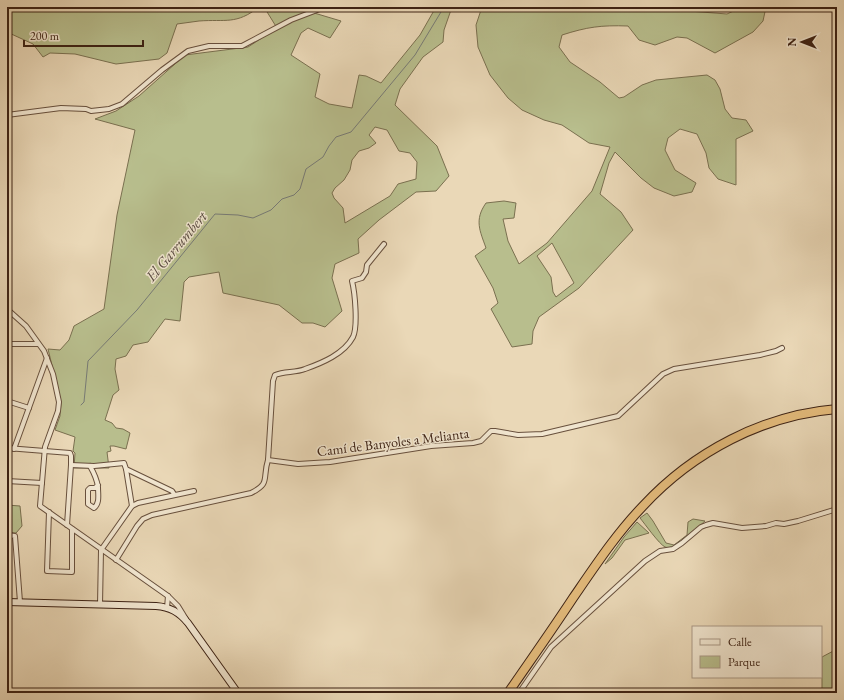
<svg xmlns="http://www.w3.org/2000/svg" width="844" height="700" font-family="'EB Garamond',serif">
	<style>
		.green { fill: #b8be8d; stroke: #7a7050; fill-rule: evenodd }
		.lines { fill: none; stroke-linecap: round; stroke-linejoin: round }
		.stream { stroke: #777b77; stroke-width: 1 }
		.street-casing { stroke: #68503d; stroke-width: 6 }
		.secondary-casing { stroke: #3d2214; stroke-width: 8 }
		.highway-casing { stroke: #3d2214; stroke-width: 10 }
		.street { stroke: #f1e6d0; stroke-width: 4 }
		.secondary { stroke: #f1e6d0; stroke-width: 6 }
		.highway { stroke: #e5bc7c; stroke-width: 8 }
		.labels { text-anchor: middle; dominant-baseline: central; stroke-width: 3; stroke-linejoin: round; paint-order: stroke }
		.street-label { font-size: 14px; fill: #3d2214; stroke: #f1e6d0 }
		.water-label { font-size: 15px; font-style: italic; fill: #55473d; stroke: #f1e6d0 }
	</style>
	<rect width="100%" height="100%" fill="#ead8b7"/>
	<filter id="stains"><feTurbulence type="fractalNoise" baseFrequency=".005" numOctaves="4"/><feColorMatrix values="0 0 0 0 .2 0 0 0 0 .09 0 0 0 0 .02 0 0 0 .5 -.17"/></filter>
	<radialGradient id="worn" r=".72"><stop offset=".6" stop-color="#630" stop-opacity="0"/><stop offset="1" stop-color="#630" stop-opacity=".3"/></radialGradient>
	<!-- green -->
	<g class="green">
		<path d="M21 7H259C236 25 226 19 199 21 192 22 184 23 177 24L167 53 159 59 116 64 75 54 50 53 43 57 33 44 7 32V13Z"/>
		<path d="M264 7H294L341 21 330 38 308 28 301 33 291 55 320 74 315 97 329 104 352 108 359 75 366 76 381 83 420 35 436 7H452L444 30 443 42 423 57 400 89 395 105 437 146 449 176 436 191 416 192 379 220 358 239 359 253 335 264 332 278 342 311 325 327 313 323H302L279 305 223 293 219 272 189 277 184 282 180 321 165 319 148 342 133 345 126 356 116 359 115 369 119 390 113 395 105 420 112 423 116 428 123 429 130 433 126 449 114 446H110L111 451 107 452 109 468H74L75 453 73 451 75 437 55 430 60 416 61 402 48 349 60 350 69 340 74 326 104 309 117 215 135 130 95 119 116 111 139 96 185 55 248 47 277 28ZM375 127 387 130 399 151 410 153 417 162 416 179 398 184 390 196 345 223 343 208 334 198 332 193 335 188 344 180 350 170 352 160 359 151 369 148 376 143 369 135Z"/>
		<path d="M482 7H661L689 11 727 14 742 7H766L763 21 753 32 715 53 687 38 677 37 655 45 639 40 628 26C601 25 587 27 562 35L559 47 570 62 600 82 619 98 624 97 642 85 656 80 707 75 715 80 720 89 725 109 732 118 746 120 753 131 736 139V185L718 179 709 168 706 153 697 134 680 129 668 138 665 150 675 170 696 183 692 192 674 196 654 188 641 178 615 152 609 163 600 194 621 212 633 230 579 288 539 317 533 331 532 344 512 347 491 309 498 303 493 288 475 256 486 248C480 231 474 220 486 203L504 201 516 203 514 218 503 219 508 241 519 264 547 243 592 191 610 147 589 143 562 125 544 120 522 110 508 98 490 75 478 47 476 25ZM552 243 574 283 556 297 553 292 551 277 537 256Z"/>
		<polygon points="7,505 20,506 22,526 16,533 7,532"/>
		<path d="M647 513 653 521 666 543 674 545 687 535 688 522 693 519 705 521C697 528 676 552 665 547 659 544 645 524 640 518Z"/>
		<polygon points="637,522 649,533 625,540 612,558 605,564 624,537"/>
		<polygon points="837,649 837,687 827,693 822,693 822,657"/>
	</g>
	<g class="lines">
		<!-- stream -->
		<polyline class="stream" points="81,405 84,402 88,361 137,310 215,214 238,215 253,218 271,210 282,199 294,195 300,189 306,169 323,157 329,146 336,137 351,132 415,55 444,7"/>
		<!-- street casing -->
		<g class="street-casing">
			<g id="street">
				<polyline points="7,115 61,108 86,109 91,111 109,109 122,104 162,70 188,51 209,46 242,46 291,20 325,7"/>
				<polyline points="7,309 26,326 44,351 53,374 59,402 58,411 45,447 40,506 168,596 178,606 186,619"/>
				<polyline points="7,344 38,344"/>
				<polyline points="7,401 29,408"/>
				<polyline points="7,448 70,453 71,456 71,465 67,525"/>
				<polyline points="14,449 47,358"/>
				<polyline points="268,460 298,464 330,462 431,446 473,443 481,441 491,431 495,431 518,435 542,434 618,416 663,374 674,369 760,355 776,351 782,348"/>
				<polyline points="71,465 94,466 124,463 126,469 172,491 174,494"/>
				<path d="M90 466C94 473 97 480 98 487 98 495 100 503 94 508L88 504V490L90 488H95L98 485"/>
				<polyline points="126,469 132,506"/>
				<polyline points="7,481 42,483"/>
				<polyline points="49,512 47,571 72,572 72,529"/>
				<polyline points="7,535 15,536 20,602"/>
				<path d="M116 560 137 526 143 519 152 515 251 493C271 483 262 479 268 460L273 381 275 375C285 371 295 373 305 369 322 363 344 354 353 337 358 326 355 293 352 281L362 278 366 272 367 265 384 244"/>
				<polyline points="100,605 101,550 132,506 138,503 194,491"/>
				<polyline points="167,608 168,596"/>
				<polyline points="519,693 551,647 645,561 660,551 673,549 682,543 701,527 706,525 713,523 742,528 766,526 776,523 784,524 798,521 837,509"/>
			</g>
		</g>
		<!-- secondary casing -->
		<g class="secondary-casing">
			<path id="secondary" d="M7 602 156 606C170 607 179 612 188 623L238 693"/>
		</g>
		<!-- highway casing -->
		<g class="highway-casing">
			<path id="highway" d="M508 693C530 661 552 630 573 598 595 566 616 534 643 506 693 452 763 415 837 409"/>
		</g>
		<!-- street -->
		<use href="#street" class="street"/>
		<!-- secondary -->
		<use href="#secondary" class="secondary"/>
		<!-- highway -->
		<use href="#highway" class="highway"/>
	</g>
	<g class="labels">
		<!-- street labels -->
		<g class="street-label">
			<text transform="translate(393 442) rotate(-7)">Camí de Banyoles a Melianta</text>
		</g>
		<!-- water labels -->
		<g class="water-label">
			<text transform="translate(176 246) rotate(-50)">El Garrumbert</text>
		</g>
	</g>
	<!-- margin -->
	<rect width="844" height="700" fill="none" stroke="#ead8b7" stroke-width="24"/>
	<rect x="8" y="8" width="828" height="684" fill="none" stroke="#3d2214" stroke-width="2"/>
	<rect x="12" y="12" width="820" height="676" fill="none" stroke="#3d2214"/>
	<!-- legend -->
	<rect x="692" y="626" width="130" height="52" fill="#f1e6d0" stroke="#a99885"/>
	<rect x="700" y="639" width="20" height="6" fill="#f1e6d0" stroke="#a99885"/>
	<text x="728" y="646" font-size="12" fill="#3d2214">Calle</text>
	<rect x="700" y="656" width="20" height="12" fill="#b8be8d" stroke="#a99885"/>
	<text x="728" y="666" font-size="12" fill="#3d2214">Parque</text>
	<!-- north arrow -->
	<g transform="translate(802 42) rotate(270)" stroke="#f1e6d0" stroke-width="3" paint-order="stroke">
	<path d="M0-3L7 15L0 10L-7 15Z" fill="#3d2214"/>
	<text y="-6" font-size="11" font-weight="bold" text-anchor="middle" fill="#3d2214">N</text>
	</g>
	<!-- scale -->
	<path d="M24 40v6h119v-6" fill="none" stroke="#3d2214" stroke-width="2"/>
	<text x="30" y="40" font-size="12" fill="#3d2214" stroke="#f1e6d0" stroke-width="3" paint-order="stroke">200 m</text>
	<rect width="100%" height="100%" filter="url(#stains)"/>
	<rect width="100%" height="100%" fill="url(#worn)"/>
</svg>
